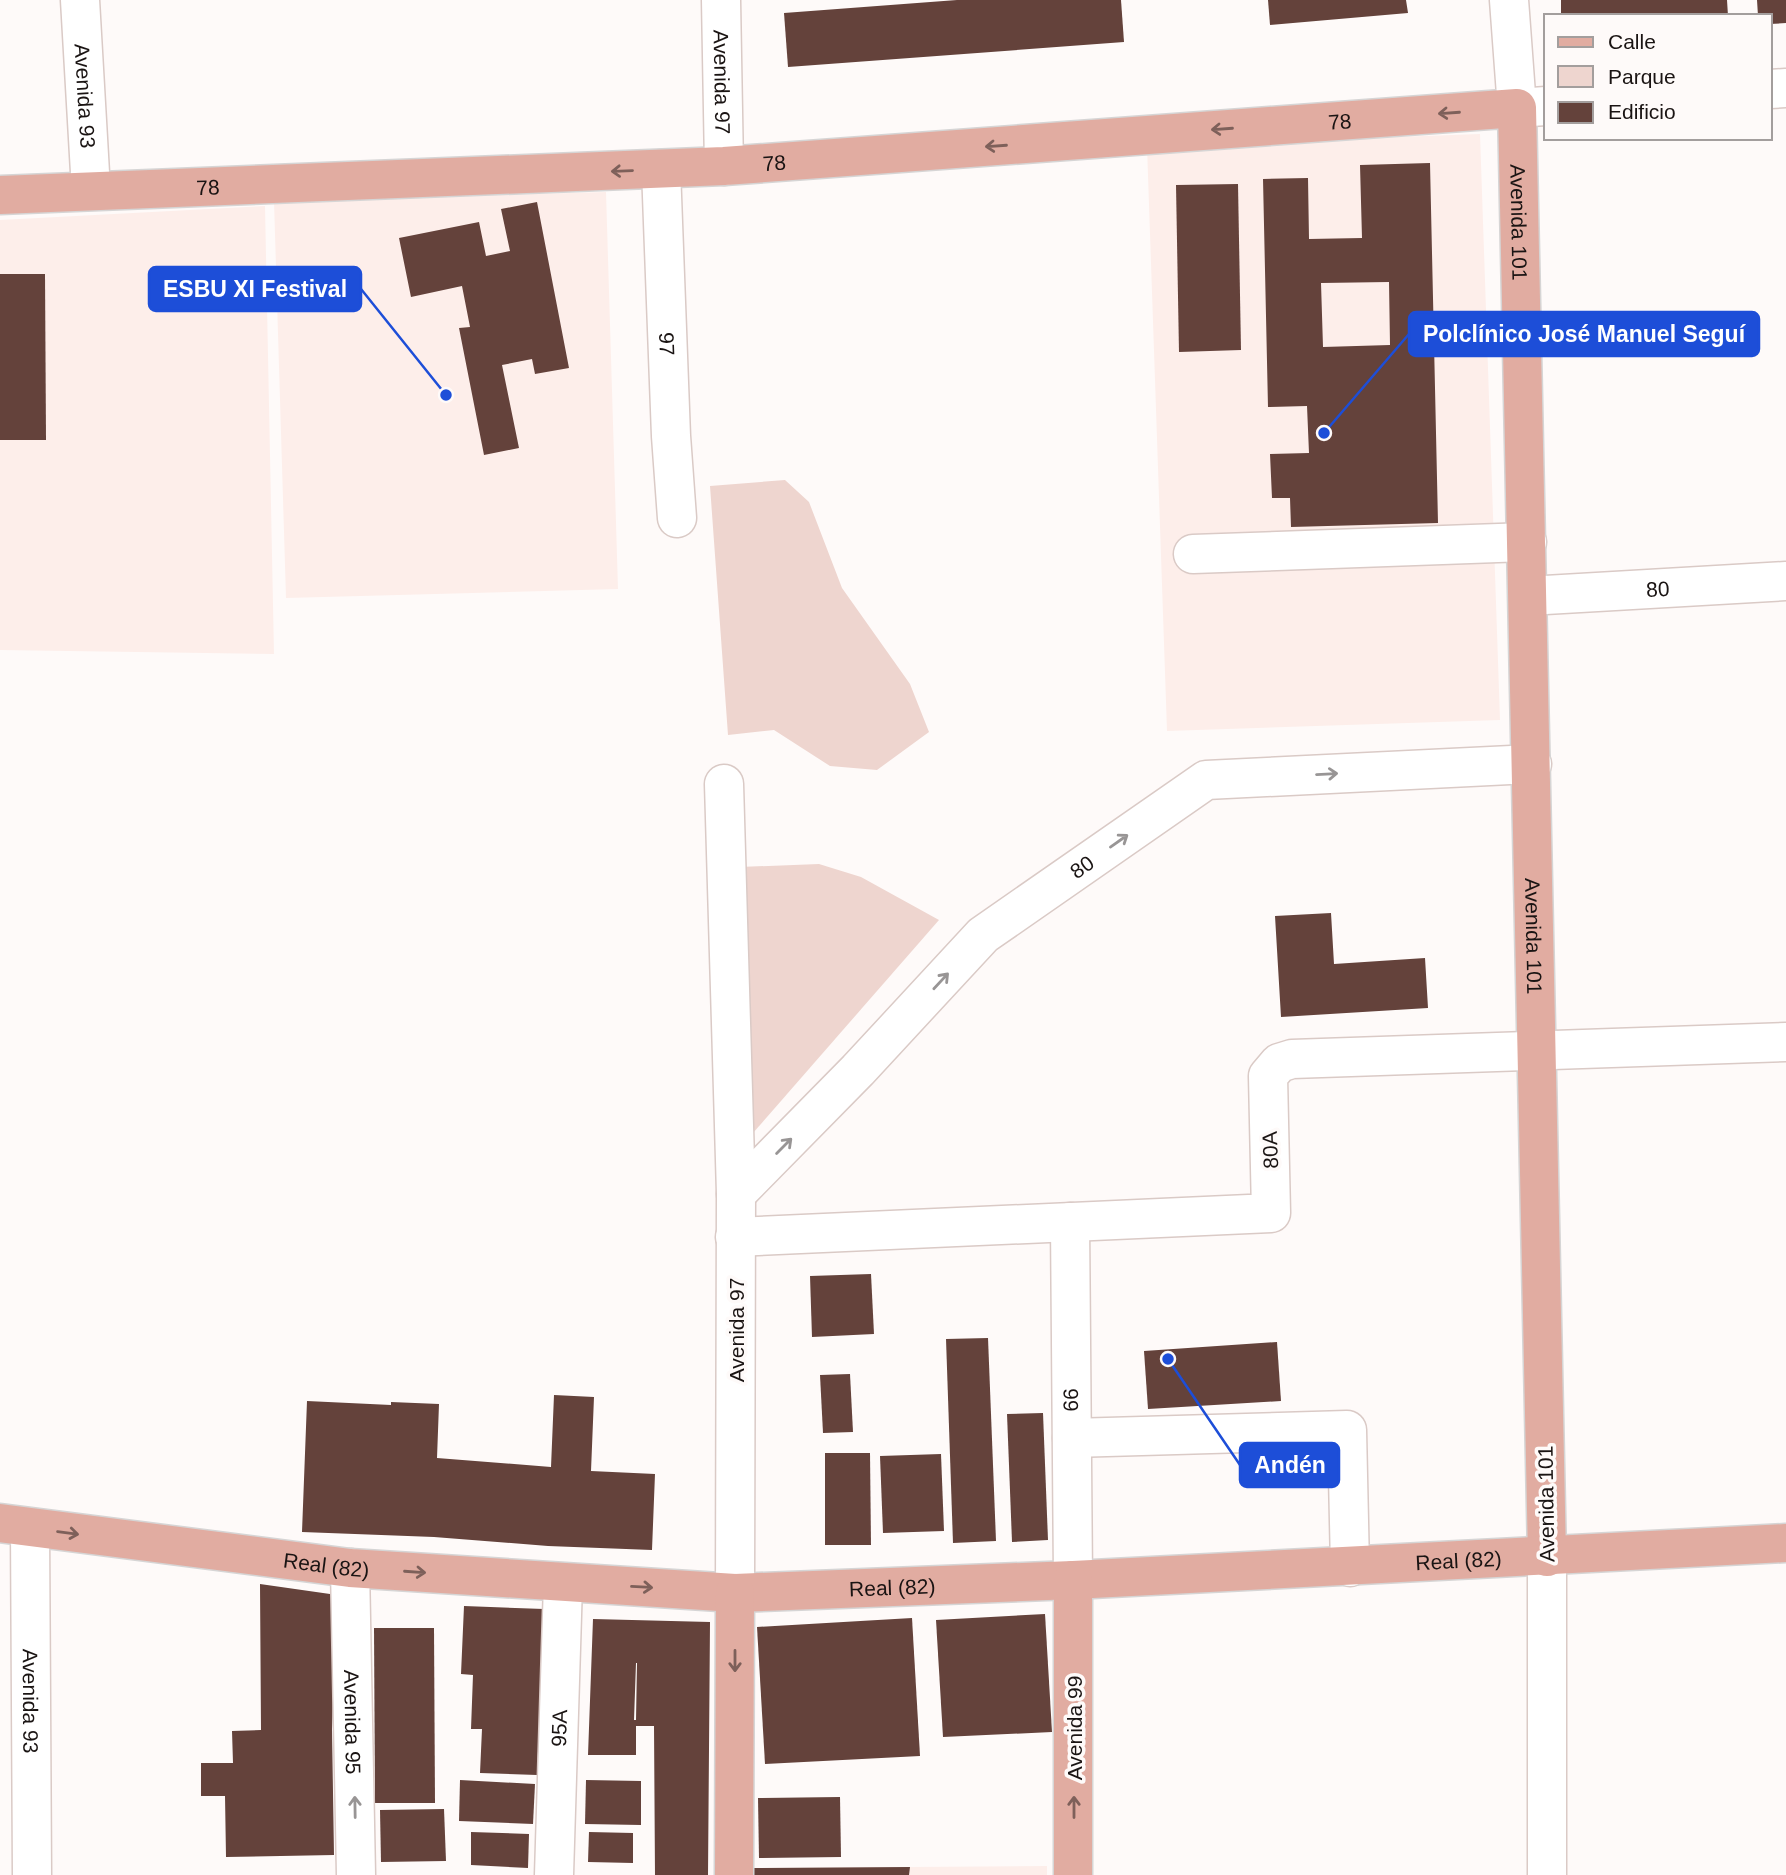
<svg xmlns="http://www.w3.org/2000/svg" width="1786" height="1875" font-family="Arial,sans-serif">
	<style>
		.built { fill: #fdeeea }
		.green { fill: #eed5cf }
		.building { fill: #64423b; fill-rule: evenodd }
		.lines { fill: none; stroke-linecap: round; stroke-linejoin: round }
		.minor-casing { stroke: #dacac6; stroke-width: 41 }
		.major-casing { stroke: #d6d5d5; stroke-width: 41 }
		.minor { stroke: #fff; stroke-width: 38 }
		.major { stroke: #e1aca1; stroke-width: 38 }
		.oneway { stroke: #7e605a }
		.oneway2 { stroke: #989595 }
		.labels { text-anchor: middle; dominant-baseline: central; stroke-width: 7; stroke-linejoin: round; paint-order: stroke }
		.street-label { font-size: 21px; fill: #1a1413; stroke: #fefaf9 }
		.leader { fill: none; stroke: #1d4ed8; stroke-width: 2.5 }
		.callout-dot { fill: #1d4ed8; stroke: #fefaf9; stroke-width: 2.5 }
		.callout { fill: #1d4ed8; stroke: #1d4ed8; stroke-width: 2.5 }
		.callout-label { font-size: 23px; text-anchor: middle; font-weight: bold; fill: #fff }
	</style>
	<rect width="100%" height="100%" fill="#fefaf9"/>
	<!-- built -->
	<g class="built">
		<polygon points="1480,134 1500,720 1167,731 1147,146"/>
		<polygon points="606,192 618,589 286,598 274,201"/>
		<polygon points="265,206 274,654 0,650 0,220"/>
		<polygon points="1047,1866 1047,1875 751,1875 751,1868"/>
	</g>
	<!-- green -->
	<g class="green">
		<polygon points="785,480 809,502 842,588 910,684 929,732 877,770 830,766 774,730 728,735 710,486"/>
		<polygon points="819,864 861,877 939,920 753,1133 739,867"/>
	</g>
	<!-- building -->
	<g class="building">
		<polygon points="957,0 1121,0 1124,42 788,67 784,13"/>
		<polygon points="1268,0 1406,0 1408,13 1270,25"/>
		<polygon points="1561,0 1727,0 1728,16 1561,16"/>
		<polygon points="1757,0 1786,0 1786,23 1770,24 1770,16 1758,16"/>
		<path d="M1430 163 1438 523 1291 527 1290 498H1272L1270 454 1309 453 1307 406 1268 407 1263 179 1308 178 1309 239 1362 238 1360 165ZM1389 282 1390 345 1323 347 1321 283Z"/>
		<polygon points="1238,184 1241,350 1179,352 1176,185"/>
		<polygon points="537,202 569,368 535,374 532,359 502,365 519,448 484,455 459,328 470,327 462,286 411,297 399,238 479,222 486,256 510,251 501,209"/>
		<polygon points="0,274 45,274 46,440 0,440"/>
		<polygon points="1331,913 1334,964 1425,958 1428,1008 1281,1017 1275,916"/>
		<polygon points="871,1274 874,1334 812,1337 810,1276"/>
		<polygon points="988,1338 996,1541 953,1543 946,1339"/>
		<polygon points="1277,1342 1281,1401 1148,1409 1144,1351"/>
		<polygon points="850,1374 853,1432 823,1433 820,1375"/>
		<polygon points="554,1395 594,1397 591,1471 655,1474 652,1550 548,1546 434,1537 302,1532 307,1401 391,1405 391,1402 439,1404 437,1458 551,1467"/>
		<polygon points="1043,1413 1048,1540 1012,1542 1007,1414"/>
		<polygon points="825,1453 870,1453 871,1545 825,1545"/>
		<polygon points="941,1454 944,1531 883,1533 880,1456"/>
		<polygon points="260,1584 337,1595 332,1729 334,1855 226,1857 225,1796 201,1796 201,1763 233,1763 232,1731 261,1730"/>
		<polygon points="464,1606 544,1609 537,1775 480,1773 482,1729 471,1729 473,1675 461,1674"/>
		<polygon points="1045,1614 1052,1732 943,1737 936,1620"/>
		<polygon points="912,1618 920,1756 765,1764 757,1627"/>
		<path d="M593 1619 710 1622 708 1875H655L654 1726H636V1755H588ZM636 1663H637L636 1720H634Z"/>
		<polygon points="374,1628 434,1628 435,1803 375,1803"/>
		<polygon points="460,1780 535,1784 533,1824 459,1821"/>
		<polygon points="586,1780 641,1781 641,1825 585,1824"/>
		<polygon points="840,1797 841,1857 759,1858 758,1798"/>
		<polygon points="444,1809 446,1861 381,1862 380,1810"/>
		<polygon points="471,1832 529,1834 528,1868 471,1865"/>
		<polygon points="589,1832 633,1833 633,1863 588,1862"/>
		<polygon points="910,1867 909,1875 751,1875 751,1868"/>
	</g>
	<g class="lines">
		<!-- minor casing -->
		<g class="minor-casing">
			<g id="minor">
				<path id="s1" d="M80 0 91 190"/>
				<path id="s2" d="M721 0 724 166"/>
				<polyline points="1509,0 1517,108 1546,106"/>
				<polyline points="1770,89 1786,88"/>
				<path id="s3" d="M661 169 671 436 677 518"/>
				<polyline points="1193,554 1527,542"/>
				<path id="s4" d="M1528 596 1786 581"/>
				<polyline points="724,784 736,1194 735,1593"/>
				<path id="s5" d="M736 1194 858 1070 983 935 1206 780 1532 764"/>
				<path id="s6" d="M1070 1222 1073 1580"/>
				<polyline points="735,1237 1271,1213 1268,1076 1279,1063 1292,1059 1786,1042"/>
				<polyline points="1072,1438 1347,1430 1350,1567"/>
				<path id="s7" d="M30 1528 32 1875"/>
				<polyline points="1547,1557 1547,1875"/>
				<path id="s8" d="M350 1568 356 1875"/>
				<path id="s9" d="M554 1875 563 1583"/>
			</g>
		</g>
		<!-- major casing -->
		<g class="major-casing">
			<g id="major">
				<path id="s10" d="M0 195 724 166 1517 108 1547 1557"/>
				<path id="s11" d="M0 1523 350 1568 735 1593 1073 1580 1786 1543"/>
				<polyline points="1073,1580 1073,1875"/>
				<polyline points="734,1875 735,1593"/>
			</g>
		</g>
		<!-- minor -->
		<use href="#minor" class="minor"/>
		<!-- major -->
		<use href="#major" class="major"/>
	</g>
	<!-- one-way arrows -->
	<defs><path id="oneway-shaft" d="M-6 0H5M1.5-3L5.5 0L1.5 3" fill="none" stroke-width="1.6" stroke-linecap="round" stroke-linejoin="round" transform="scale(1.75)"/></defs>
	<g class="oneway">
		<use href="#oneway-shaft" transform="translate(1449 113) rotate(176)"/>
		<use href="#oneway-shaft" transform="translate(1222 129) rotate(176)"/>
		<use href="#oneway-shaft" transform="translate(996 146) rotate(176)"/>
		<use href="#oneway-shaft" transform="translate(622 171) rotate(178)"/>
		<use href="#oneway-shaft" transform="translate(68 1533) rotate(7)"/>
		<use href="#oneway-shaft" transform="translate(415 1572) rotate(4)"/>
		<use href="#oneway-shaft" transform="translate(642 1587) rotate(3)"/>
		<use href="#oneway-shaft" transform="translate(735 1661) rotate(90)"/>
		<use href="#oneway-shaft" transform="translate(1074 1807) rotate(-90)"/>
	</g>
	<g class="oneway2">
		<use href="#oneway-shaft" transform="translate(1327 774) rotate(-3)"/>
		<use href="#oneway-shaft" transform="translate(1119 841) rotate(-35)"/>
		<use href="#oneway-shaft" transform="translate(941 981) rotate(-47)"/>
		<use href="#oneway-shaft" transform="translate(784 1146) rotate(-45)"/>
		<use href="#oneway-shaft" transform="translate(355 1807) rotate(-91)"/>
	</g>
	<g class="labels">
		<!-- street labels -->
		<g class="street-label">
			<text stroke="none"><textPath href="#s2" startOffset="82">Avenida 97</textPath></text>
			<text stroke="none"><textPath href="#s1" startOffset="96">Avenida 93</textPath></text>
			<text stroke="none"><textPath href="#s10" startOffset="1342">78</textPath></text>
			<text stroke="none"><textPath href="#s10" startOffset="775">78</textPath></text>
			<text stroke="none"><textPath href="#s10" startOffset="208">78</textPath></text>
			<text stroke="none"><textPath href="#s10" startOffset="1634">Avenida 101</textPath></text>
			<text stroke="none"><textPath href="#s3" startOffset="175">97</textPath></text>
			<text stroke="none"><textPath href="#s4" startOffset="130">80</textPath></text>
			<text stroke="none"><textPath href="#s5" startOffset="478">80</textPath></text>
			<text stroke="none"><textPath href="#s10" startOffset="2348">Avenida 101</textPath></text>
			<text transform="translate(1270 1150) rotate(-92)">80A</text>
			<text transform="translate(736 1330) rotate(-90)">Avenida 97</text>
			<text stroke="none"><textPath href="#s6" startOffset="178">99</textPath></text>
			<text transform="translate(1546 1504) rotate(-91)">Avenida 101</text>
			<text stroke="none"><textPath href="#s11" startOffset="1463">Real (82)</textPath></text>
			<text stroke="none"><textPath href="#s11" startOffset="329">Real (82)</textPath></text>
			<text stroke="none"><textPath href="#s11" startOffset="896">Real (82)</textPath></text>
			<text stroke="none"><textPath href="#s7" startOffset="173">Avenida 93</textPath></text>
			<text stroke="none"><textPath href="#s8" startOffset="154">Avenida 95</textPath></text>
			<text transform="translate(1074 1728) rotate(-90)">Avenida 99</text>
			<text stroke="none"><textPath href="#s9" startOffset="147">95A</textPath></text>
		</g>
	</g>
	<!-- callouts -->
	<path class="leader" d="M446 395L361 289M1324 433L1409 334M1168 1359L1240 1465"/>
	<g class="callout-dot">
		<circle cx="446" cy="395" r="7"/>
		<circle cx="1324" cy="433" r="7"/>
		<circle cx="1168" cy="1359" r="7"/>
	</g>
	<g class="callout">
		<rect x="149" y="267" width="212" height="44" rx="7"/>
		<rect x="1409" y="312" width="350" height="44" rx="7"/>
		<rect x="1240" y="1443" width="99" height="44" rx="7"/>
	</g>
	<g class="callout-label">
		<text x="255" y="297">ESBU XI Festival</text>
		<text x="1584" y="342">Polclínico José Manuel Seguí</text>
		<text x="1290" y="1473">Andén</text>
	</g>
	<!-- legend -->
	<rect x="1544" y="14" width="228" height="126" fill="#fefaf9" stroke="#a39e9d" stroke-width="2"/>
	<rect x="1558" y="37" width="35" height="10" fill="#e1aca1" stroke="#a39e9d" stroke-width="2"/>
	<text x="1608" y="49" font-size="21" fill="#1a1413">Calle</text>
	<rect x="1558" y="66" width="35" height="21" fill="#eed5cf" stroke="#a39e9d" stroke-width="2"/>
	<text x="1608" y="84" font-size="21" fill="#1a1413">Parque</text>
	<rect x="1558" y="102" width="35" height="21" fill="#64423b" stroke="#a39e9d" stroke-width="2"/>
	<text x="1608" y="119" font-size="21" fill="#1a1413">Edificio</text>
</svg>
